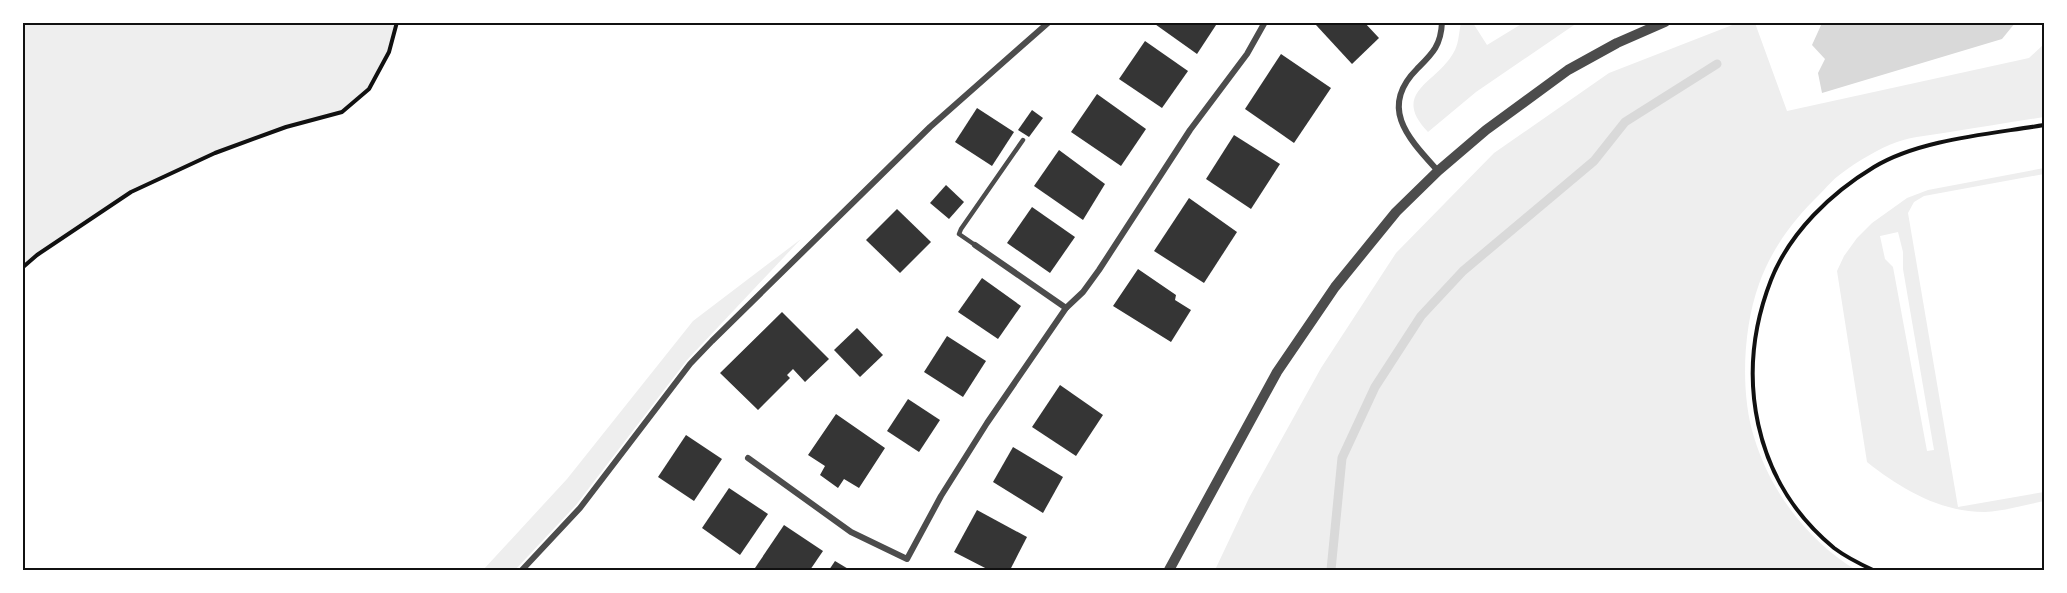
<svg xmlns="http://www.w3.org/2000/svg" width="2067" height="593" font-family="'Times New Roman',serif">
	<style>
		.green { fill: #eee; fill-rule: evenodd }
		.water { fill: #d9d9d9 }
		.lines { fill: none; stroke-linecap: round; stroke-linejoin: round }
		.stream { stroke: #d9d9d9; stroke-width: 9 }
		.building { fill: #353535 }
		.path { stroke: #111; stroke-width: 4 }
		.service { stroke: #4c4c4c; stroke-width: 4.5 }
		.minor { stroke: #4c4c4c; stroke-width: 6 }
		.tertiary { stroke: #4c4c4c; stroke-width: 10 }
		.neatline { fill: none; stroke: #111; stroke-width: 2 }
	</style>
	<rect width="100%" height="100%" fill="#fff"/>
	<!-- green -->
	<g class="green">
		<path d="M1740 22 1755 23 1787 111 2029 58 2044 44V117C2013 122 1982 127 1950 132 1933 135 1914 136 1897 142 1878 149 1858 161 1842 173 1833 179 1826 188 1819 195 1793 220 1771 250 1759 284 1743 328 1740 393 1754 437 1770 491 1808 541 1856 570H1537L1525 568 1524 570H1215L1249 498 1321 368 1396 253 1494 153 1609 73Z"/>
		<polygon points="23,23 397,23 389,52 369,89 342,112 286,127 215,153 131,192 37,255 23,268"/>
		<path d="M1461 23H1473L1487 45 1523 23H1577L1476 92 1428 132C1389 91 1439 83 1455 50 1459 42 1459 31 1461 23Z"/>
		<path d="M2044 168V174L1924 196 1914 202 1908 213 1958 507 2044 492V501C2025 505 2004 511 1985 512 1940 512 1901 489 1867 462L1837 271 1844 256 1857 238 1872 223 1907 198 1928 190ZM1898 232 1903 252V269L1934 450 1927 451 1893 267 1885 259 1880 236Z"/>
		<polygon points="801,239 687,360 576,505 515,570 483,570 567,479 693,321"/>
	</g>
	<!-- water -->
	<polygon class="water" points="1822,23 1822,22 2015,23 2002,39 1822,93 1818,73 1825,59 1812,45"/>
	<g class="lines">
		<!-- stream -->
		<polyline class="stream" points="1331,570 1342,458 1375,387 1421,316 1463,271 1594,161 1625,122 1717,64"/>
	</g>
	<!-- building -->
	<g class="building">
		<polygon points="1152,22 1218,22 1197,54"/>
		<polygon points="1319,22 1364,22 1379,38 1352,64 1316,25"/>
		<polygon points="1145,41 1188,71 1162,108 1119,79"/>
		<polygon points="1281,54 1331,88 1294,143 1245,109"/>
		<polygon points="1097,94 1146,129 1121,166 1071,132"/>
		<polygon points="977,108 1014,132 992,166 955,142"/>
		<polygon points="1032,110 1043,118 1029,137 1018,130"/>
		<polygon points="1234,135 1280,164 1251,209 1206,179"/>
		<polygon points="1059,150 1105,184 1083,220 1034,186"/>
		<polygon points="946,185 964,202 949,219 930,203"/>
		<polygon points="1189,198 1237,232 1204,283 1154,251"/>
		<polygon points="1032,207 1075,237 1050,273 1007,243"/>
		<polygon points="897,209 931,242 900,273 866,240"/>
		<polygon points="1138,269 1176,295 1175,300 1191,310 1171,342 1113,306"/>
		<polygon points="982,278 1021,306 998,339 958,312"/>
		<polygon points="782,312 829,359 805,382 793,369 787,375 790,378 758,410 720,373"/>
		<polygon points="857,328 883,355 860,377 834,350"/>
		<polygon points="947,336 986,361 963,397 924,372"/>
		<polygon points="1060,385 1103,415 1076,456 1032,427"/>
		<polygon points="908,399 940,420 919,452 887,431"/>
		<polygon points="836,414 885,448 859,488 844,479 838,488 820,475 825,466 808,455"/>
		<polygon points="686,435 722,459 694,501 658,477"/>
		<polygon points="1013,447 1063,477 1043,513 993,482"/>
		<polygon points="729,488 768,514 740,555 702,528"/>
		<polygon points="977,510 1027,537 1010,570 989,570 954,552"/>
		<polygon points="784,525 823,551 810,570 759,570 755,568"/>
		<polygon points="835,561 850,570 829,570"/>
	</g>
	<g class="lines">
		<!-- path -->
		<g class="path">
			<polyline points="22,268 37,255 131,192 215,153 286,127 342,112 369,89 389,52 397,22"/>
			<path d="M1873 570C1860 564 1846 557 1834 548 1753 481 1734 375 1771 280 1790 232 1831 193 1874 167 1920 139 1991 134 2044 125"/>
		</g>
		<!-- service -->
		<polyline class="service" points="975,245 959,234 961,229 1023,140"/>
		<!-- minor -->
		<g class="minor">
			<path d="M1438 171C1409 139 1378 108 1417 69 1432 54 1441 46 1442 22"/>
			<polyline points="975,245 1066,308"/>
			<polyline points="748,458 851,532 907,559 941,496 987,423 1066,308 1083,292 1099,270 1190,130 1247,54 1265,22"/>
			<polyline points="522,570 580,508 690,364 712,341 930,127 1049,22"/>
		</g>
		<!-- tertiary -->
		<polyline class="tertiary" points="1169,570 1277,372 1335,287 1396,212 1438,171 1486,130 1568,70 1617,43 1665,22"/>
	</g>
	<!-- border -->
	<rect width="2067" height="593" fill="none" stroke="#ffffff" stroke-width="48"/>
	<rect x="24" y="24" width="2019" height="545" class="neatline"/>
</svg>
